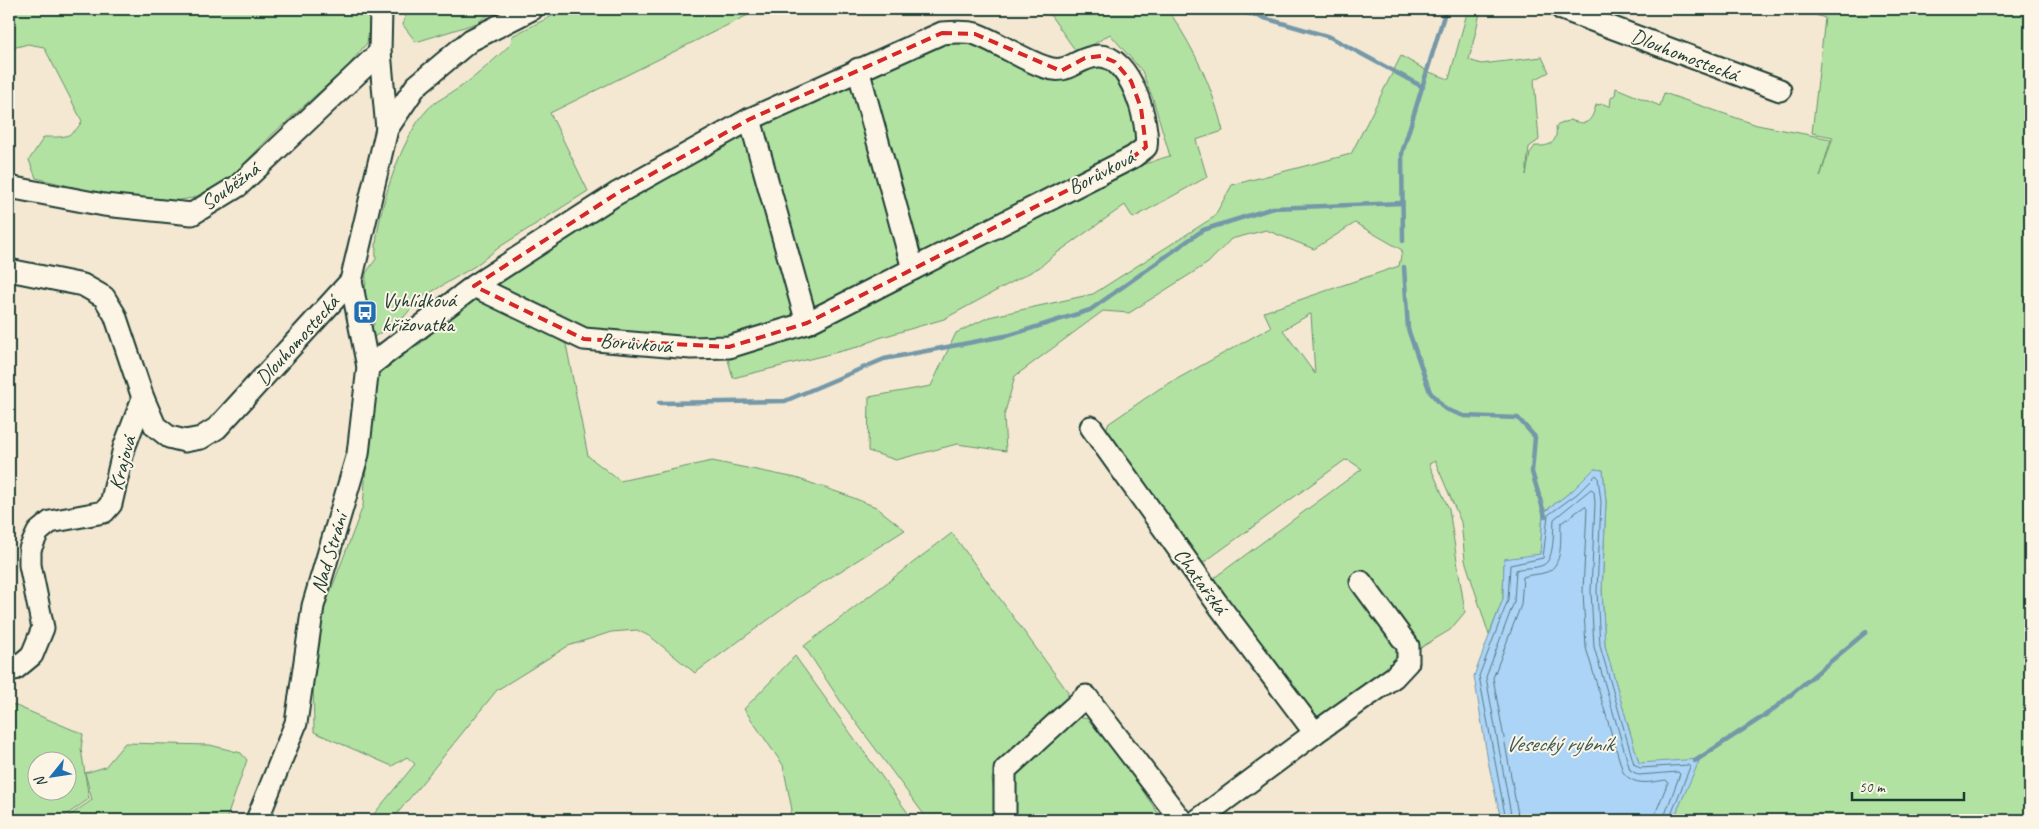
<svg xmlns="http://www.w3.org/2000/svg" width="2039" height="829" font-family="Caveat,sans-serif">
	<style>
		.green { fill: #b2e2a2; stroke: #68906b; fill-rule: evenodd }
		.water { fill: #acd4f6; stroke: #7498a8 }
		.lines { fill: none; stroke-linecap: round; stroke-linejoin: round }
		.shore { stroke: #577982; stroke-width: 1 }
		.stream { stroke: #7498a8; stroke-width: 4.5 }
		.minor-casing { stroke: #1f3d34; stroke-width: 25 }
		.minor { stroke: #fcf5e5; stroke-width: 21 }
		.marked { fill: none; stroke: #d62828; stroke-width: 4; stroke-dasharray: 10 6; stroke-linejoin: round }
		.labels { text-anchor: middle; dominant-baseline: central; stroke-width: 4; stroke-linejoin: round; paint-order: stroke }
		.street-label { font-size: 21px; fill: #1f3d34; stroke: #fcf5e5 }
		.poi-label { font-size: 21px; fill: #1f3d34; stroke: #fcf5e5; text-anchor: start }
		.water-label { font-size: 22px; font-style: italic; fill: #3b5b5b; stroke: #fcf5e5 }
	</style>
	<rect width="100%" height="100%" fill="#f4e8d2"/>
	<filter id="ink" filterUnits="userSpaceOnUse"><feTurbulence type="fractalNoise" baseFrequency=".02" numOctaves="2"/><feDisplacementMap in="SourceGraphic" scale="10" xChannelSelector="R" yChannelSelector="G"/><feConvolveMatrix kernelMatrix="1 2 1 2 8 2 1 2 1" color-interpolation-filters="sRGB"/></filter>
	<g filter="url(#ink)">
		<!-- green -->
		<g class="green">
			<path d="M9 9H369L371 21 367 43 348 66 275 132 228 180 193 198 147 205 36 178 29 160 44 137C63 137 72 139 82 121L44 47 28 44 9 49Z"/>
			<polygon points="407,9 496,9 477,23 416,42 403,25"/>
			<path d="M566 9H760L550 113 588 191 501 246 475 266 418 300 404 317 374 337 371 329 374 324 365 301 366 273 376 259C373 221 401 137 427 110 436 100 451 94 462 86 479 74 495 59 511 44L512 36Z"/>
			<path d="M1046 9H1142L1144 11 1171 14C1196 53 1212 86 1223 131L1196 140 1207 177 1133 218 1125 205 1054 255 1040 267 944 319 879 338 858 347 733 378 727 356 797 336 866 307 1030 219 1135 166C1142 166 1161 158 1170 156L1153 99 1142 71 1110 34 1078 54Z"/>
			<path d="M1464 9H1481L1469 60 1481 64 1542 57 1549 72 1534 80 1539 140 1529 147 1526 175 1530 153 1535 146C1551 147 1558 142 1556 126L1570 120C1587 126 1591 123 1596 105L1604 104 1610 107 1611 98 1615 95 1616 88 1660 106 1664 93 1757 125 1831 139 1820 177 1833 137 1812 133 1825 18 1798 9H2030V820H1673L1699 760 1639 764 1605 646 1602 591 1606 502 1603 470 1594 469 1573 490 1543 513 1540 555 1504 560 1503 599 1489 635 1465 560 1461 522 1435 461 1429 464 1449 509 1465 612 1450 630 1425 645 1322 719 1312 718 1214 587V578L1362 469 1350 461 1345 460 1203 563H1197L1106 432 1108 424 1159 389 1271 327 1264 312 1399 266 1402 250 1355 223 1314 249 1266 230 1231 239 1208 263 1129 313 1103 311 1015 376 1004 416 1006 451 957 444 896 460 868 451 869 397 931 386 956 333 989 317 1093 294 1214 217 1232 185 1351 154 1401 56 1429 72 1449 79 1467 13ZM1310 314H1311L1315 374 1283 330Z"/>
			<path d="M959 42C993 46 1021 73 1055 80 1073 84 1091 56 1109 70 1128 86 1132 114 1137 137V141L1128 148 803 313 727 337H691L585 328 490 284 622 203 754 128 944 43Z"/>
			<polygon points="472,299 489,300 510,310 566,344 588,456 620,481 712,461 796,478 846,495 876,507 905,530 798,598 695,673 651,637 637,630 611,632 568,646 497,690 392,820 369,820 415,764 407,757 392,766 314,732 313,671 319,622 363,506 373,385 380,371 420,344 457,310"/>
			<polygon points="952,533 1068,692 1067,703 998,764 992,779 998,820 928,820 841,702 804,646"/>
			<polygon points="795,656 913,820 785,820 792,810 783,765 744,709"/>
			<path d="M9 703 83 734 81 749 89 799 59 820H9ZM38 762H68V792H38Z"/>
			<polygon points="1078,717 1088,719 1118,755 1163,820 1015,820 1015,773"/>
			<polygon points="125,743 210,745 241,753 247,760 226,820 63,820 92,800 85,773 105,767"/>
		</g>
		<!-- water -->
		<polygon class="water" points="1594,469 1603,470 1606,502 1602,591 1605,646 1639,763 1700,759 1673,820 1501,820 1488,761 1474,676 1503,599 1504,559 1540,554 1543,513 1573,490"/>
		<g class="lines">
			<!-- shore -->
			<g class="shore">
				<polyline points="1506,820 1479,676 1508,600 1510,565 1543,558 1548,515 1577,494 1596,475 1598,477 1601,502 1597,591 1600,646 1634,764 1640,768 1688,765 1690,767 1669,820"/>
				<path d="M1512 820 1486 677 1514 602 1516 570C1524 567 1535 569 1543 565 1555 560 1553 531 1554 519L1591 489 1594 491 1595 503 1591 591 1594 647 1630 770 1639 775 1678 772 1680 774 1663 820"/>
				<path d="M1519 820 1493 678 1521 605 1523 577C1530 574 1539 575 1547 572 1564 564 1560 539 1561 523L1585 506 1587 509 1583 591 1586 648 1623 772C1634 787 1651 782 1666 780L1668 782 1656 812 1655 820"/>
			</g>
			<!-- stream -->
			<g class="stream">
				<polyline points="1233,9 1330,37 1423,87"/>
				<polyline points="1403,241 1402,153 1446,9"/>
				<polyline points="1404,267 1408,329 1430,392 1445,409 1464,416 1518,418 1535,437 1532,472 1545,516"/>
				<polyline points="9,332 10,331"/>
				<polyline points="659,403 785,401 884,359 1010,335 1090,310 1203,230 1273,208 1402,203"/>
				<polyline points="1695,761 1770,712 1866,632"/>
			</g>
			<!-- minor casing -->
			<g class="minor-casing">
				<g id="minor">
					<polyline points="381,9 380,52 387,129"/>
					<polyline points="1562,9 1780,90"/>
					<polyline points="858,69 913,269"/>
					<polyline points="750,119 807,323"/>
					<polyline points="9,187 104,205 192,214 238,186 380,52"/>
					<polyline points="9,270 83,285 104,297 115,315 143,398 155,426 169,437 185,441 201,438 217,428 351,281 387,129 416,86 471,40 532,9"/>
					<path d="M368 367 474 286 584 339 691 348 729 347 807 323 1133 157 1146 147C1150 123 1130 55 1099 56 1076 57 1069 76 1045 67 1021 59 1000 43 976 34 966 31 953 32 942 33L750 119 616 194 474 286"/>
					<polyline points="1091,427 1217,603 1315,733"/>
					<polyline points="9,670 15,669 32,655 43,628 30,565 30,549 38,532 50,522 104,512 111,504 124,448 143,398"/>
					<polyline points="257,820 296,723 313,606 358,454 368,367 351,281"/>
					<polyline points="1005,820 1005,770 1086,696 1181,820"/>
					<polyline points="1198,820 1315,733 1394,677 1408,662 1408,646 1361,582"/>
				</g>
			</g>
			<!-- minor -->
			<use href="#minor" class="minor"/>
		</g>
	</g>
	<!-- marked area -->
	<path class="marked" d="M942 33 975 34 1061 71 1085 58 1101 56 1115 62 1131 81 1141 108 1146 147 1133 157 807 323 729 347 584 339 474 286 616 194 750 119Z"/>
	<!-- icons -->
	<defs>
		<g id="bus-square" transform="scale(1.25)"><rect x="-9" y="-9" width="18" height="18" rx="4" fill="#1f6fb2" stroke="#fcf5e5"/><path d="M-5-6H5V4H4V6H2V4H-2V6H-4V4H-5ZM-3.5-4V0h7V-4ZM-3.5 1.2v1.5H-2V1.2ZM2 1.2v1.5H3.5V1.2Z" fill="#fff"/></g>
	</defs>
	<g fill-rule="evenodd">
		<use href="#bus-square" x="365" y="312"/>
	</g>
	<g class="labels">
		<!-- street labels -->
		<g class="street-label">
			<text transform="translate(1685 55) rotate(21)">Dlouhomostecká</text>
			<text transform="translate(1101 172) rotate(-28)">Borůvková</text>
			<text transform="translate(230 186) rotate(-36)">Souběžná</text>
			<text transform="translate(297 340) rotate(-48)">Dlouhomostecká</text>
			<text transform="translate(636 343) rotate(5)">Borůvková</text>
			<text transform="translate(122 463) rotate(-75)">Krajová</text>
			<text transform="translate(329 553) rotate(-73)">Nad Strání</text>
			<text transform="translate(1201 581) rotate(54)">Chatařská</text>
		</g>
		<!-- poi labels -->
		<g class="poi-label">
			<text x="382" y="300">Vyhlídková<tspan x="382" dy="24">křižovatka</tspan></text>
		</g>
		<!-- water labels -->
		<g class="water-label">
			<text x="1559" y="744">Vesecký rybník</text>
		</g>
	</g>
	<!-- margin -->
	<rect width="2039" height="829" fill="none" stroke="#fcf5e5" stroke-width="30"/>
	<rect x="15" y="15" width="2009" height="799" fill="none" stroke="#1f3d34" stroke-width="2" filter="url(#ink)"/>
	<!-- north arrow -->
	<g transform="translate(52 776) rotate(240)"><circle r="24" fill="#fcf5e5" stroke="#a4ab9e"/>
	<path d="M0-4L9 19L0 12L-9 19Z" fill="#1f6fb2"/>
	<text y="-8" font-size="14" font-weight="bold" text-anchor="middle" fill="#1f3d34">N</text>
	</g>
	<!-- scale -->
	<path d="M1852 792v8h112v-8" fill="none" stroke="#1f3d34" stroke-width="2.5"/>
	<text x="1859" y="792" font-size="15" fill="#1f3d34" stroke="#fcf5e5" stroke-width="4" paint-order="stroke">50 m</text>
</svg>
